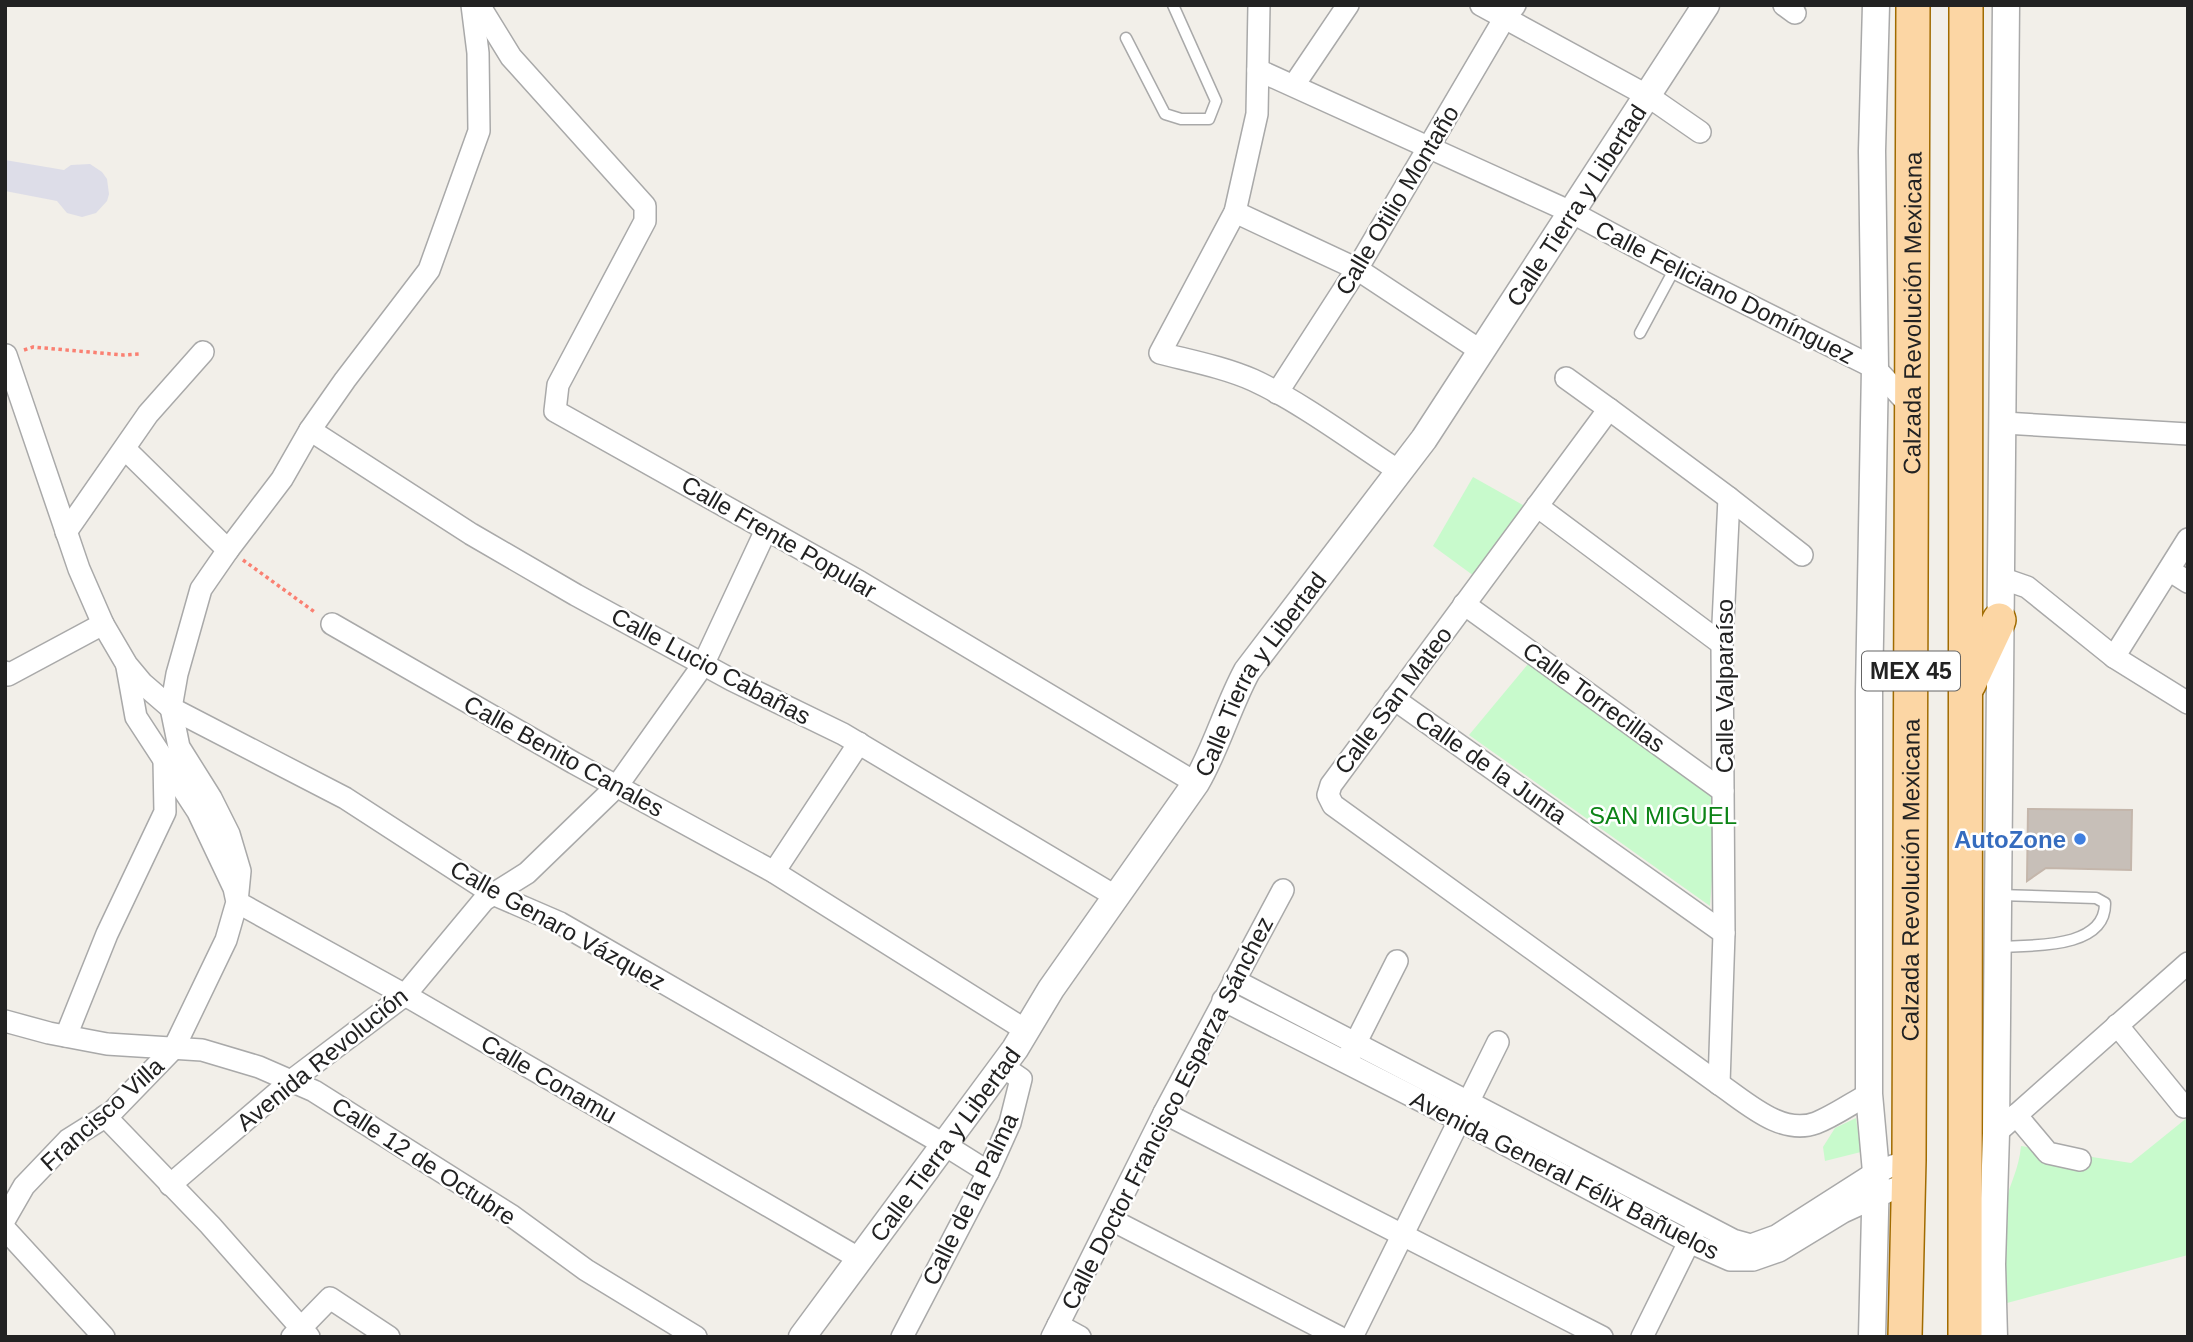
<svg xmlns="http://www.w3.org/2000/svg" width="2193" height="1342" font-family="Arial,sans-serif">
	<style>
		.park { fill: #c8facc }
		.plaza { fill: #dddde8 }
		.building { fill: #c7bfb8; stroke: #c4b6ab; stroke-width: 2 }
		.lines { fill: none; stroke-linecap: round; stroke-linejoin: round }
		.service-casing { stroke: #a9a9a9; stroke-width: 13 }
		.minor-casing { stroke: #a9a9a9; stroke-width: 24 }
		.tertiary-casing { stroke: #a9a9a9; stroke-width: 29 }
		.primary-casing { stroke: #a06b00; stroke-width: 36 }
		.path { stroke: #fa8072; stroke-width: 3.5; stroke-dasharray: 3.5 3.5; stroke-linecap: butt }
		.service { stroke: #fff; stroke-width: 10 }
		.minor { stroke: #fff; stroke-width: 21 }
		.tertiary { stroke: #fff; stroke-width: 26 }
		.primary { stroke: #fcd6a4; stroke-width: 33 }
		.shop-dot { fill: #3f7fe0; stroke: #fff; stroke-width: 2.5 }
		.labels { text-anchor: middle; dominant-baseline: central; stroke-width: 5; stroke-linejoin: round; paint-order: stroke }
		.shield { fill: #fff; stroke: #646464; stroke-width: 2 }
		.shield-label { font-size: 23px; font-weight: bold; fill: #222 }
		.street-label { font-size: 24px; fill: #222; stroke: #fff }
		.park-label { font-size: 24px; fill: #0c8416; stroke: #fff }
		.shop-label { font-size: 24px; font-weight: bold; fill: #366cbe; stroke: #fff; text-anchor: end }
	</style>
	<rect width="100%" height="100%" fill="#f2efe9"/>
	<!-- park -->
	<g class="park">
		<polygon points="1473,477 1528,508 1474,576 1433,546"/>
		<polygon points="1528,664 1718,797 1710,906 1469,735"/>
		<path d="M2188 1117V1255L2007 1303C2001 1272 1998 1235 2005 1204 2010 1183 2019 1169 2021 1146L2131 1163Z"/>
		<polygon points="1856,1118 1861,1152 1825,1161 1823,1147 1835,1128"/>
	</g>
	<!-- plaza -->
	<polygon class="plaza" points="5,160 64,170 71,165 90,164 102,172 107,179 109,194 107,201 96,213 82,217 67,213 57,201 5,191"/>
	<!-- building -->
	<polygon class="building" points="2028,809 2132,810 2131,870 2046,868 2027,881"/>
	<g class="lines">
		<!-- service casing -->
		<g class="service-casing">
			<g id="service">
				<polyline points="1126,38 1165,114 1181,119 1209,119 1216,101 1173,5"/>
				<polyline points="1640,333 1675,268"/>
				<path d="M1998 947C2029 945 2106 950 2105 903L2096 898 1998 895"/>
			</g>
		</g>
		<!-- minor casing -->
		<g class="minor-casing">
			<g id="minor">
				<polyline points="472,5 478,53 479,131 429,270 345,380 310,430 282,479 228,550 201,589 177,674 171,708 179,747 211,798 229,834 240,871 237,902 405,995 860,1259"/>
				<polyline points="479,5 511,57 645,206 645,221 558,385 555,411 860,582 1196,783"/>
				<path d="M1259 5 1257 114 1235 212 1160 353C1191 361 1223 367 1253 380 1301 402 1354 442 1399 471"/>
				<polyline points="1481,5 1648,96 1700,132"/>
				<polyline points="1784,5 1795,13"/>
				<polyline points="1258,70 1571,212 1675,268 1875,368 1913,409"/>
				<polyline points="1294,85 1348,5"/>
				<polyline points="1235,212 1357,269 1481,351"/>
				<polyline points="6,355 79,569 103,624 127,665 142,683 171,708 345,798 493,894 560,923 945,1145 988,1172"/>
				<polyline points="1566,378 1609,409"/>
				<polyline points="1277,393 1357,269 1504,19 1515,5"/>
				<polyline points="2004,423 2188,434"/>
				<polyline points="310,430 471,534 576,595 732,680 843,734 1115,896"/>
				<polyline points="125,449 228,550"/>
				<polyline points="1537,506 1722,644"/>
				<polyline points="66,532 148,414 203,352"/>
				<path d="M1802 555 1729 498 1609 409 1331 785 1328 795 1333 805 1719 1084C1746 1102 1781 1136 1816 1123 1834 1116 1852 1103 1869 1094"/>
				<polyline points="2169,570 2188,582"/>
				<polyline points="2001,578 2027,587 2114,657 2188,703"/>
				<polyline points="1464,604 1723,791"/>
				<polyline points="332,624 574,763 774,872 1027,1031"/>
				<polyline points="2114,657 2188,539"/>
				<polyline points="5,672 8,675 103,624"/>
				<polyline points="1394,699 1724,933"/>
				<polyline points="774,872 859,743"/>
				<polyline points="1234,980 1733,1240 1751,1245 1776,1236 1876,1172 1909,1160"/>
				<polyline points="1223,1000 1459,1120 1689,1242 1730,1260 1753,1260 1779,1251 1843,1212 1909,1182"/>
				<polyline points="5,1021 49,1033 107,1044 202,1050 259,1067 314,1091 512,1216 586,1270 696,1337"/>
				<polyline points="2117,1025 2184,1107"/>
				<polyline points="66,1036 107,934 165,812 164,760"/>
				<polyline points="1349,1056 1397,961"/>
				<polyline points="1719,1084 1724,933 1722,644 1729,498"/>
				<polyline points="1164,1113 1602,1337"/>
				<polyline points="2016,1115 2048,1153 2080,1160"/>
				<polyline points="105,1116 210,1225 309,1337"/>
				<polyline points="1996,1133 2188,963"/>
				<polyline points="170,1185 291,1081 405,995 484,900 527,873 617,786 703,665 766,530"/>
				<polyline points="5,1219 24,1186 68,1140 111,1113 174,1048 226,940 237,902 234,888 198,812 136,717 127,667"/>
				<polyline points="1112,1220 1339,1337"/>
				<polyline points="5,1229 104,1337"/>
				<polyline points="1058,1325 1080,1337"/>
				<polyline points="292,1337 330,1298 389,1337"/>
				<polyline points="902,1337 988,1172 1010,1123 1021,1079 1002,1066"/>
				<polyline points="1052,1337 1164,1113 1283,890"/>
				<polyline points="1352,1337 1498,1042"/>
				<polyline points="1642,1337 1694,1232"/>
			</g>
		</g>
		<!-- tertiary casing -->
		<g class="tertiary-casing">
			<g id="tertiary">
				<path id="s1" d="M802 1337 1015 1049 1051 989 1196 783C1217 747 1227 708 1247 671L1424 439 1706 5"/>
				<polyline points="1872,1337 1876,1172 1869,1094 1869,692 1875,368 1872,151 1876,5"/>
				<polyline points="1994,1337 1992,1264 1996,1133 2006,5"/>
			</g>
		</g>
		<!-- primary casing -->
		<g class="primary-casing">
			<g id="primary">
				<polyline points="1969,684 1999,620"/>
				<path id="s2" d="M1905 1337 1909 1160 1913 5"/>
				<polyline points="1965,1337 1966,5"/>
			</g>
		</g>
		<!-- path -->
		<g class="path">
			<polyline points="24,350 33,347 123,355 140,354"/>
			<polyline points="243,560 316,613"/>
		</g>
		<!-- service -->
		<use href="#service" class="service"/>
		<!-- minor -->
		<use href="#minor" class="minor"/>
		<!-- tertiary -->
		<use href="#tertiary" class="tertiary"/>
		<!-- primary -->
		<use href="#primary" class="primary"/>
	</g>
	<!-- markers -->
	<circle class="shop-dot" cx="2080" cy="839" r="7"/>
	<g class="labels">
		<!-- shield labels -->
		<rect class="shield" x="1862" y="651.5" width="98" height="39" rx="5"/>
		<g class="shield-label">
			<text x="1911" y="671">MEX 45</text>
		</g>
		<!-- street labels -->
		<g class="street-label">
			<text transform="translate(1397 200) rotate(-59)">Calle Otilio Montaño</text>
			<text stroke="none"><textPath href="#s1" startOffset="1374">Calle Tierra y Libertad</textPath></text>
			<text transform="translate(1725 292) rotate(27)">Calle Feliciano Domínguez</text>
			<text stroke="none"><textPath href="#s2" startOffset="1024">Calzada Revolución Mexicana</textPath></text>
			<text transform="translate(779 537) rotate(30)">Calle Frente Popular</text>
			<text transform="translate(711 666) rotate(28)">Calle Lucio Cabañas</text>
			<text stroke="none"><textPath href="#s1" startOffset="807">Calle Tierra y Libertad</textPath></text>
			<text transform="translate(1724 686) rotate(-90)">Calle Valparaíso</text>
			<text transform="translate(1594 697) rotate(36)">Calle Torrecillas</text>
			<text transform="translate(1393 700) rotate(-53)">Calle San Mateo</text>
			<text transform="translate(564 756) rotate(29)">Calle Benito Canales</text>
			<text transform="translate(1491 767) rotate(35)">Calle de la Junta</text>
			<text stroke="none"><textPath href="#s2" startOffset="457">Calzada Revolución Mexicana</textPath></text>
			<text transform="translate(558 925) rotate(29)">Calle Genaro Vázquez</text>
			<text transform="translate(322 1059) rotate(-39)">Avenida Revolución</text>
			<text transform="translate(549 1079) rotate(30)">Calle Conamu</text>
			<text transform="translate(1167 1113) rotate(-63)">Calle Doctor Francisco Esparza Sánchez</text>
			<text transform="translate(102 1114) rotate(-42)">Francisco Villa</text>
			<text stroke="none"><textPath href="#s1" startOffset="240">Calle Tierra y Libertad</textPath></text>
			<text transform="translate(424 1161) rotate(33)">Calle 12 de Octubre</text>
			<text transform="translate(1565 1175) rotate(27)">Avenida General Félix Bañuelos</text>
			<text transform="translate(970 1199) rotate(-64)">Calle de la Palma</text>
		</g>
		<!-- park labels -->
		<g class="park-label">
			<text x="1663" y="815">SAN MIGUEL</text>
		</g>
		<!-- shop labels -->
		<g class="shop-label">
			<text x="2066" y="839">AutoZone</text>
		</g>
	</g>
	<!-- border -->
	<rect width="2193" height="1342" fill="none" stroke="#222222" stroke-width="14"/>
</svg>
